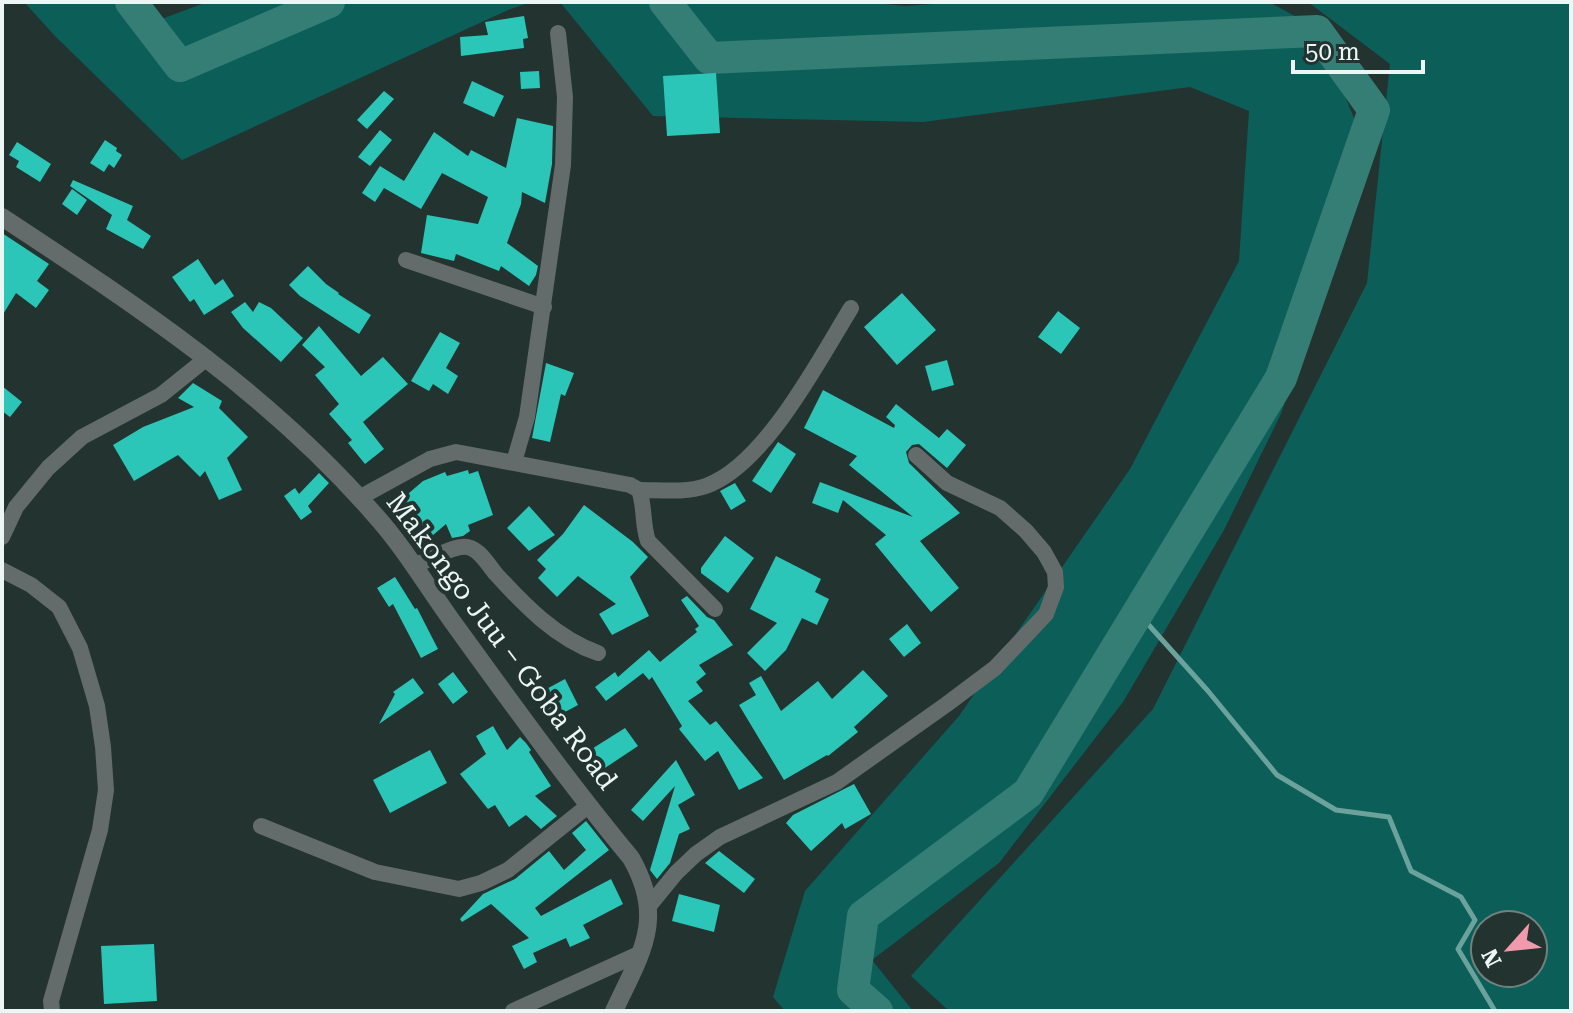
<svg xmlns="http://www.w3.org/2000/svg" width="1573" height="1013" font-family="'Roboto Serif',serif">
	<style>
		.green { fill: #0b5f58; fill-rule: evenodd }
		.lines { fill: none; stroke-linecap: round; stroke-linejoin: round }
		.stream { stroke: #6ba29b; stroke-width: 5 }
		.river { stroke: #347e75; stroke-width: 32 }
		.building { fill: #2bc6b8 }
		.minor { stroke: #646c6b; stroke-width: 16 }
		.tertiary { stroke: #646c6b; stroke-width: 18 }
		.labels { text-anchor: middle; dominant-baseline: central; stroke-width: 8; stroke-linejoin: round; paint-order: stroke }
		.street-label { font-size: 28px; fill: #ecf6f4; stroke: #233330 }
	</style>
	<rect width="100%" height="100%" fill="#233330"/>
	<!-- green -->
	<g class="green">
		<polygon points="24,2 145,2 159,20 207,2 531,2 508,10 182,160 55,36"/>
		<polygon points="560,2 864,2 906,6 961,2 1269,2 1317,28 1363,140 1348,205 1308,340 1280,416 1224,530 1123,702 999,863 872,960 913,1011 785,1011 773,997 805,891 959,716 1130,469 1239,261 1249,111 1190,87 923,122 653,116"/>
		<path d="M1308 2H1571V1011H949L911 976 1153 709 1367 283 1390 64ZM1485 925H1533V973H1485Z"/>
	</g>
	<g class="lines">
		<!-- stream -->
		<polyline class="stream" points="1138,613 1208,691 1277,775 1336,810 1389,817 1411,871 1461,897 1475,920 1458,949 1495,1011"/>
		<!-- river -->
		<g class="river">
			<polyline points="131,2 180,66 329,2"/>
			<polyline points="665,2 709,58 1317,31 1374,110 1281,378 1028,793 863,916 853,990 877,1011"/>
		</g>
	</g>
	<!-- building -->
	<g class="building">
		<polygon points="524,16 528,38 523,39 524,48 461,56 460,37 488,35 485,22"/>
		<polygon points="539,71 540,88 521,89 520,72"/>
		<polygon points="716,73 720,133 667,136 663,76"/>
		<polygon points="472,81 504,96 494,117 463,103"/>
		<polygon points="384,91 394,99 367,129 357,120"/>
		<polygon points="517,118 553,126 552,164 545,203 522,192 521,204 507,243 538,266 536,275 529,286 501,266 499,271 456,254 454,261 421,253 427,215 478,224 488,197 442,173 421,209 384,188 375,202 362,193 380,166 404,181 434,132 468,156 471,150 506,168"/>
		<polygon points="380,130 392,140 370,166 358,157"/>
		<polygon points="105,140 117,148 116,151 122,155 114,168 109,164 104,172 90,163"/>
		<polygon points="17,142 51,164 40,182 16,167 19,161 9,155"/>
		<polygon points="73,180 133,206 127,220 151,236 143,249 106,229 112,215 70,186"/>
		<polygon points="72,189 87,200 77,215 62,204"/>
		<polygon points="2,233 49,264 37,281 49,290 36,308 16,293 2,316"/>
		<polygon points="198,259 215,285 223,279 234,296 204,315 194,299 190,302 172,277"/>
		<polygon points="308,266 326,284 339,293 338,294 371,315 359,334 300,296 289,285"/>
		<polygon points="902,293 936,330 897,365 864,327"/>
		<polygon points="245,302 253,312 259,302 271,308 303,338 281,362 243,328 231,312"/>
		<polygon points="1058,311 1080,328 1061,354 1038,337"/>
		<polygon points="319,326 361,376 383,357 408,384 363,422 384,449 365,464 348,443 352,440 329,414 339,404 315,375 325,367 302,345"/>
		<polygon points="440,332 460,343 446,368 458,376 448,394 433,384 429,391 411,381"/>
		<polygon points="947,360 954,385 932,391 925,366"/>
		<polygon points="546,363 574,373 565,396 561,394 550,442 532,438"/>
		<polygon points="193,383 222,401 219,408 248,437 227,458 242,490 219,500 205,471 200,477 178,455 134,481 113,445 143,427 194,407 178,398"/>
		<polygon points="2,386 22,402 10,417 2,411"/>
		<polygon points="823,390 894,428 895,425 886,417 896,404 939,438 947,429 966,445 947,468 919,444 912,445 906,452 909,463 960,513 920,541 959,588 931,612 875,544 886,535 843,500 838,513 812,503 820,482 913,517 849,465 857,456 804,428"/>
		<polygon points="778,442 796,454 771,493 752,481"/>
		<polygon points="468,470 469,474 478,471 493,515 468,525 470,531 463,536 452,538 446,524 425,542 395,505 423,481 445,472 447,476"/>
		<polygon points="319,473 329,483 308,506 312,512 301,520 284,496 295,488 299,494"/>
		<polygon points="735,483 746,501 731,510 720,491"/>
		<polygon points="584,505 633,542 648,557 630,577 649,616 612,635 599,614 616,604 578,576 557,597 538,578 546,569 537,560 563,534"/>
		<polygon points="529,506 555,535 529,551 507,528"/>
		<polygon points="725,536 754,558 728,593 701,573 701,568"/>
		<polygon points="776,556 821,579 815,592 829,599 817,625 802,618 786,650 765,671 747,653 777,623 750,609"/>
		<polygon points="395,577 415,609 417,608 438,649 421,658 393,604 389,607 377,588"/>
		<polygon points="687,596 707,617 714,620 733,645 699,665 706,674 696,682 703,691 688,701 710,725 716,721 763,778 739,790 718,751 705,761 679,729 682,726 652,677 649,680 643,673 606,701 595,687 615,672 618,677 649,650 660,662 697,632 695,629 699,626 681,600"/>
		<polygon points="907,624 921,643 904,657 889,639"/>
		<polygon points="863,670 888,696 854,727 858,732 828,756 827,755 784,780 739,705 756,695 749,683 761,676 781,711 818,681 832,699"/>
		<polygon points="453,672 468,692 453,704 438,684"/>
		<polygon points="413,678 424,693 379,724 395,694 393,692"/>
		<polygon points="565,679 578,705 552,719 539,693"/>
		<polygon points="493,726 507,750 520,737 526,743 531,750 529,752 551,786 535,796 557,816 541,829 526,815 509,827 495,805 488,809 460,774 486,754 476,736"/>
		<polygon points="625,728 638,746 599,772 587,752"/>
		<polygon points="430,750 447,783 390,813 373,780"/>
		<polygon points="676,760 695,795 678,805 690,829 679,834 670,863 657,879 650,870 675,786 643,821 631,810"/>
		<polygon points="854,784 871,814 845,829 842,823 811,851 786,823 793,815"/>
		<polygon points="586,821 609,850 535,908 541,916 611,879 623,904 583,925 590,938 570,947 566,938 533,953 537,962 524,969 512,946 529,938 491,904 462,922 460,919 483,894 515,879 549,851 564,870 586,850 572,833"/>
		<polygon points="719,851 755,879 744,893 705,863"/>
		<polygon points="679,894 720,905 714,932 672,921"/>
		<polygon points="154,944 157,1001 104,1004 101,946"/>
	</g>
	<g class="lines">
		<!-- minor -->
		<g class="minor">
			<polyline points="406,260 544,307"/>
			<polyline points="514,462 527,417 563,165 565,97 558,33"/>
			<path d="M639 490C660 490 685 493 706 486 765 465 819 360 851 308"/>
			<path d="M359 498 430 459 456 452 630 485 639 490C645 506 642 524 648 541L715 609"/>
			<polyline points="2,537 16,507 48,468 82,437 161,395 207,358"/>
			<path d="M416 565C429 560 448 548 462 547 477 545 487 563 495 573 524 605 557 639 598 653"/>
			<polyline points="2,570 31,585 59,607 80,648 97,706 103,747 106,790 100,830 51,1001 52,1011"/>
			<polyline points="261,826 375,872 459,889 481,883 508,870 589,805"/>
			<polyline points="649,906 676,873 696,854 720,837 837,782 947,704 995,668 1046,614 1056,587 1055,572 1044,552 1026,531 1000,508 947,483 916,455"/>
			<polyline points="513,1011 641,953"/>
		</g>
		<!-- tertiary -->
		<path class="tertiary" d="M2 217C137 306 267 391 374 514 404 547 426 585 452 621 510 701 568 782 631 858 666 919 641 953 614 1011"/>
	</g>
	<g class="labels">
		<!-- street labels -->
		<g class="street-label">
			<text transform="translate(502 641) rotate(53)">Makongo Juu – Goba Road</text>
		</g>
	</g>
	<!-- border -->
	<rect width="1573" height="1013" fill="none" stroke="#ecf6f4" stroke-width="8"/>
	<!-- north arrow -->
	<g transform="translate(1509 949) rotate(243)"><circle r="38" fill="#233330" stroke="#73817e" stroke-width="2"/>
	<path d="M0-6L14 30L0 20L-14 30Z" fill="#f29aad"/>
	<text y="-12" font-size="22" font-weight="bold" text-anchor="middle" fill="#ecf6f4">N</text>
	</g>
	<!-- scale -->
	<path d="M1293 60v12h130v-12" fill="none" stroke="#ecf6f4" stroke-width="4"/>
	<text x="1305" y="60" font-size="24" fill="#ecf6f4" stroke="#233330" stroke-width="6" paint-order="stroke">50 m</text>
</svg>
